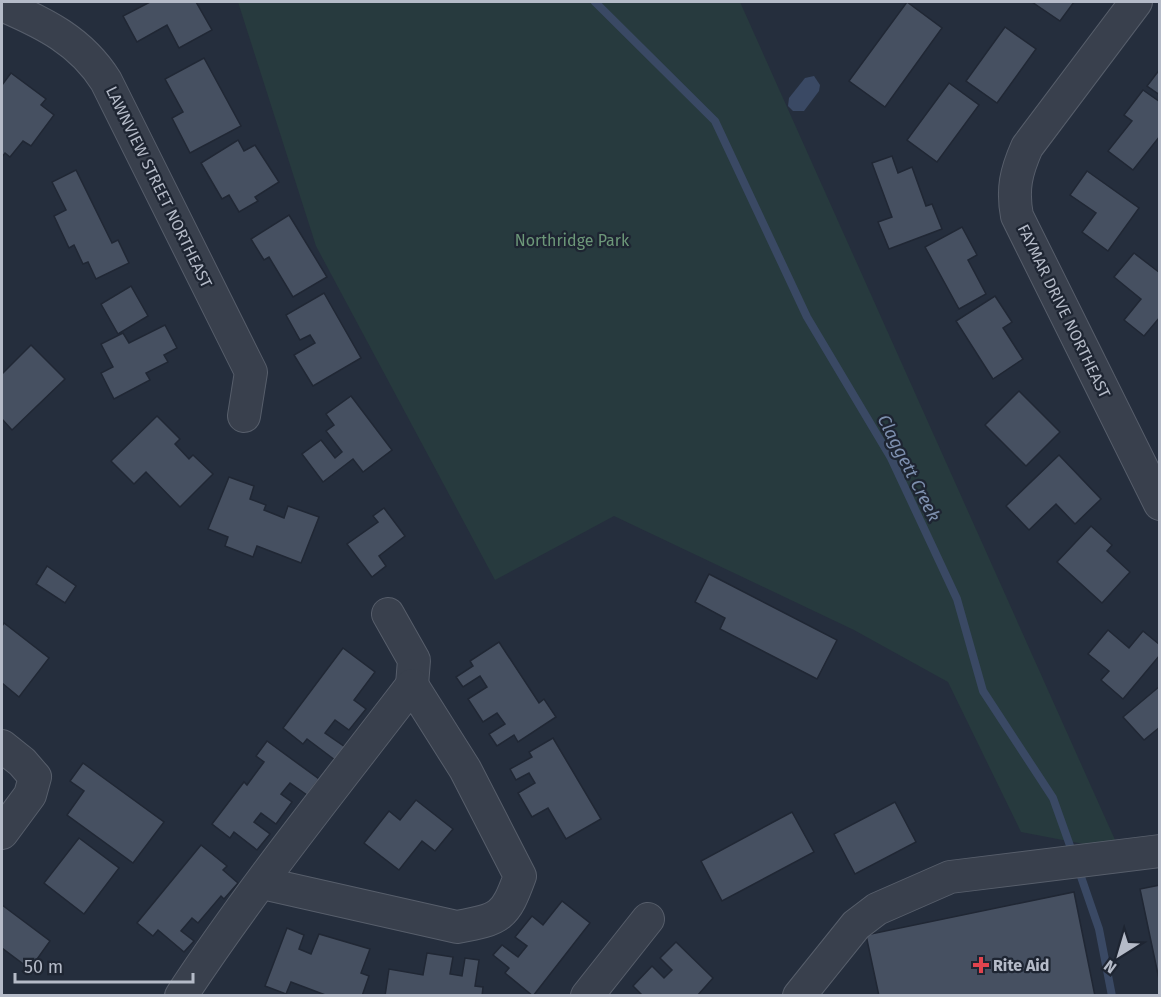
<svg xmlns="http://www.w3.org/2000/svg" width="1161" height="997" font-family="'Fira Sans',sans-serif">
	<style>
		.green { fill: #273a3e }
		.water { fill: #3a4964 }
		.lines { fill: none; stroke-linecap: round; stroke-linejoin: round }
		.stream { stroke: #3a4964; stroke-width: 8 }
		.building { fill: #465061; stroke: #202734; stroke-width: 1.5 }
		.minor-casing { stroke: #575e6b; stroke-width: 34 }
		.minor { stroke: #39404d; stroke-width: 32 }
		.health-dot { fill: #e0444e; stroke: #1e2532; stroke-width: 2 }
		.labels { text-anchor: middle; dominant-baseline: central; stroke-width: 4.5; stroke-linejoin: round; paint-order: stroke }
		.street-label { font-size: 16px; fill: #b5bbc8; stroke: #1e2532 }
		.park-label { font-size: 16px; fill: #6d9879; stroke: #1e2532 }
		.poi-label { font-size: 16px; font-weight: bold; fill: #b5bbc8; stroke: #1e2532; text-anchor: start }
		.water-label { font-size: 18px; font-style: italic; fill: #7e90af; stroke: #1e2532 }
	</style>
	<rect width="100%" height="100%" fill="#252e3d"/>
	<!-- green -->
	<polygon class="green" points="238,2 740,2 1120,851 1021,832 948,682 854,630 614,516 495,580 316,246"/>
	<!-- water -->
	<polygon class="water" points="814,76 820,85 819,91 804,111 793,111 788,106 789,98 805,78"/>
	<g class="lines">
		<!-- stream -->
		<g class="stream">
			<polyline points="595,2 715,121 807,317 891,458 957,599 983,691 1053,798 1073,854"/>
			<polyline points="1078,868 1099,929 1112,996"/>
		</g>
	</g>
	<!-- building -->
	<g class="building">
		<polygon points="150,2 196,2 212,30 179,48 167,25 137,42 123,16"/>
		<polygon points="907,2 942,28 885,107 849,81"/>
		<polygon points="1032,2 1074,2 1060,21"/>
		<polygon points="1005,27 1036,49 997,103 966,81"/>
		<polygon points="204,58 241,126 190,153 172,118 183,112 165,79"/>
		<polygon points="1160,69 1160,95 1147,86"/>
		<polygon points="11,73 46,99 41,105 54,115 31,146 23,141 10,157 5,153 2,157 2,85"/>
		<polygon points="949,83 979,105 937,162 907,140"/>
		<polygon points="1143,90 1160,102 1160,136 1133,170 1108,151 1132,121 1124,115"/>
		<polygon points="238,140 244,151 255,145 279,182 255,197 258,201 239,212 229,195 222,199 201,163"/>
		<polygon points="892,156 898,173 912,167 926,206 932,204 942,229 889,249 878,222 892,217 872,163"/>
		<polygon points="76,170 112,243 118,240 129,263 96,279 88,262 83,264 74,245 69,248 54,216 66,210 52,182"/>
		<polygon points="1087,171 1139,208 1108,251 1082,232 1096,213 1070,195"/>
		<polygon points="289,215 327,277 293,297 269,257 264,260 251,239"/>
		<polygon points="962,227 977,255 968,260 986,294 959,309 925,247"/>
		<polygon points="1134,253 1160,273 1160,317 1144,336 1124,320 1141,299 1114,277"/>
		<polygon points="131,286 148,316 118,334 101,304"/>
		<polygon points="324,293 361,358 313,386 294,355 315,343 310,335 300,340 286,315"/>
		<polygon points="995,296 1012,322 1003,328 1023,359 993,379 956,321"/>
		<polygon points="165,325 177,348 164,355 168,362 146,373 150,380 114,399 101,373 113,367 101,344 123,333 129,343"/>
		<polygon points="31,345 65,379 12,430 2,419 2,374"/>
		<polygon points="1019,391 1060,432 1026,466 985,425"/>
		<polygon points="351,396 392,450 363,472 353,459 323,482 302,454 321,440 335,458 342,452 326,431 334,425 326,414"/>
		<polygon points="157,416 180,439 175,444 189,459 193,455 213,474 180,507 146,472 134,484 111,461"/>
		<polygon points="1059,455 1101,499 1075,524 1056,504 1029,530 1006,506"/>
		<polygon points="229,477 254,486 250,499 266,505 264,510 284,518 288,506 319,517 301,563 257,546 253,557 225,546 228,537 208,529"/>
		<polygon points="384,508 405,536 379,556 386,566 372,577 347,544 378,522 373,516"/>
		<polygon points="1091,526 1112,545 1107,551 1130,572 1102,603 1057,562"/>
		<polygon points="47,566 76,586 65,603 36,584"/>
		<polygon points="709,574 837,640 817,679 720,629 725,618 695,602"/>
		<polygon points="4,623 49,658 19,697 2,683 2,626"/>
		<polygon points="1108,630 1129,648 1143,631 1160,645 1160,655 1123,699 1101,680 1109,671 1088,654"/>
		<polygon points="499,642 539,703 544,699 556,717 518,742 514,735 497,746 489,734 505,724 497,713 483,722 468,699 487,687 480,676 463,687 456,677 473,666 470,661"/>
		<polygon points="343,648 375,672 354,700 366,709 349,730 335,720 325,733 345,747 335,760 307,739 303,744 283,728"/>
		<polygon points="1160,686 1160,727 1144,740 1123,717"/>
		<polygon points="553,738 601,819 566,839 548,808 532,817 518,793 535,783 529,773 516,780 510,769 532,757 529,752"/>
		<polygon points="267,741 319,779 307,795 290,783 281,794 292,802 276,824 261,813 254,822 270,834 257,850 234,832 230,838 212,824 244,782 247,785 264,762 256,756"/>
		<polygon points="83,763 164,822 133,863 67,815 84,791 70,781"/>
		<polygon points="416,800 453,829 435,851 422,841 399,870 364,843 389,811 400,820"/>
		<polygon points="895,802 916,842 855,874 834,834"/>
		<polygon points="792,812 814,852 722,901 701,861"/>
		<polygon points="79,838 119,868 84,914 44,883"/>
		<polygon points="201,845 227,866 223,870 238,883 224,899 221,896 198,923 192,918 181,931 194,941 184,952 158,930 153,936 137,923"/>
		<polygon points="1160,885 1160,984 1140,889"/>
		<polygon points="1074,892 1095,996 879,996 866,935"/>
		<polygon points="562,901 590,923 533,996 505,973 509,968 493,955 502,945 518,957 527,946 515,937 532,916 543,925"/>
		<polygon points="2,905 50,941 30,969 2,948"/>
		<polygon points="287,928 304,935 299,949 311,954 319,934 370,949 361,973 369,976 362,996 328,996 291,982 286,994 265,986"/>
		<polygon points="676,942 713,978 697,996 643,996 633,986 652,966 664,978 672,970 660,958"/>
		<polygon points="427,953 453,957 450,974 462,976 465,958 479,960 475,986 483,987 482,996 385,996 389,969 423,975"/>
	</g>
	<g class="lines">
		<!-- minor casing -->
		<g class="minor-casing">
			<g id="minor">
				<path d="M1136 2 1027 147C1016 172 1012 189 1017 216L1160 504"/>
				<path d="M2 5C44 23 81 41 106 81L251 372 244 416"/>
				<polyline points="388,614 414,660 412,685"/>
				<polyline points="2,746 22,762 35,777 30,795 2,833"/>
				<path d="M181 996C252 888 334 787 412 685L465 769 520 876C505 917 501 919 457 927L262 883"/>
				<polyline points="587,996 648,919"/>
				<polyline points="799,996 856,925 877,909 950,877 1160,851"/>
			</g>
		</g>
		<!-- minor -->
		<use href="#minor" class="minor"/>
	</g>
	<!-- markers -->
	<path class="health-dot" d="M978 956h6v6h6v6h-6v6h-6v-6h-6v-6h6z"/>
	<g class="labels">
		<!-- street labels -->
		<g class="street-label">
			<text transform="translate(159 187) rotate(64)">LAWNVIEW STREET NORTHEAST</text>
			<text transform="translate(1064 311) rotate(64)">FAYMAR DRIVE NORTHEAST</text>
		</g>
		<!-- park labels -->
		<g class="park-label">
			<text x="572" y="240">Northridge Park</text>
		</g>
		<!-- poi labels -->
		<g class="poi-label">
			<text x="993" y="965">Rite Aid</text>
		</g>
		<!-- water labels -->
		<g class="water-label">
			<text transform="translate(909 468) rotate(63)">Claggett Creek</text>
		</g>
	</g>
	<!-- border -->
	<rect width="1161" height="997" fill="none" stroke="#b5bbc8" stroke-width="6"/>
	<!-- north arrow -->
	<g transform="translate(1119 955) rotate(217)" stroke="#1e2532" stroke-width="4.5" paint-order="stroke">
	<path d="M0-4.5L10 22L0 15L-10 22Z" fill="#b5bbc8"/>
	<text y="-9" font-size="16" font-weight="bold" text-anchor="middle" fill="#b5bbc8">N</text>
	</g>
	<!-- scale -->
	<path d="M15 973v9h178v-9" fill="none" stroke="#b5bbc8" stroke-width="3"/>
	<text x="24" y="973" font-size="18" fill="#b5bbc8" stroke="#1e2532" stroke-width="4.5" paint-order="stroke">50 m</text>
</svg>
